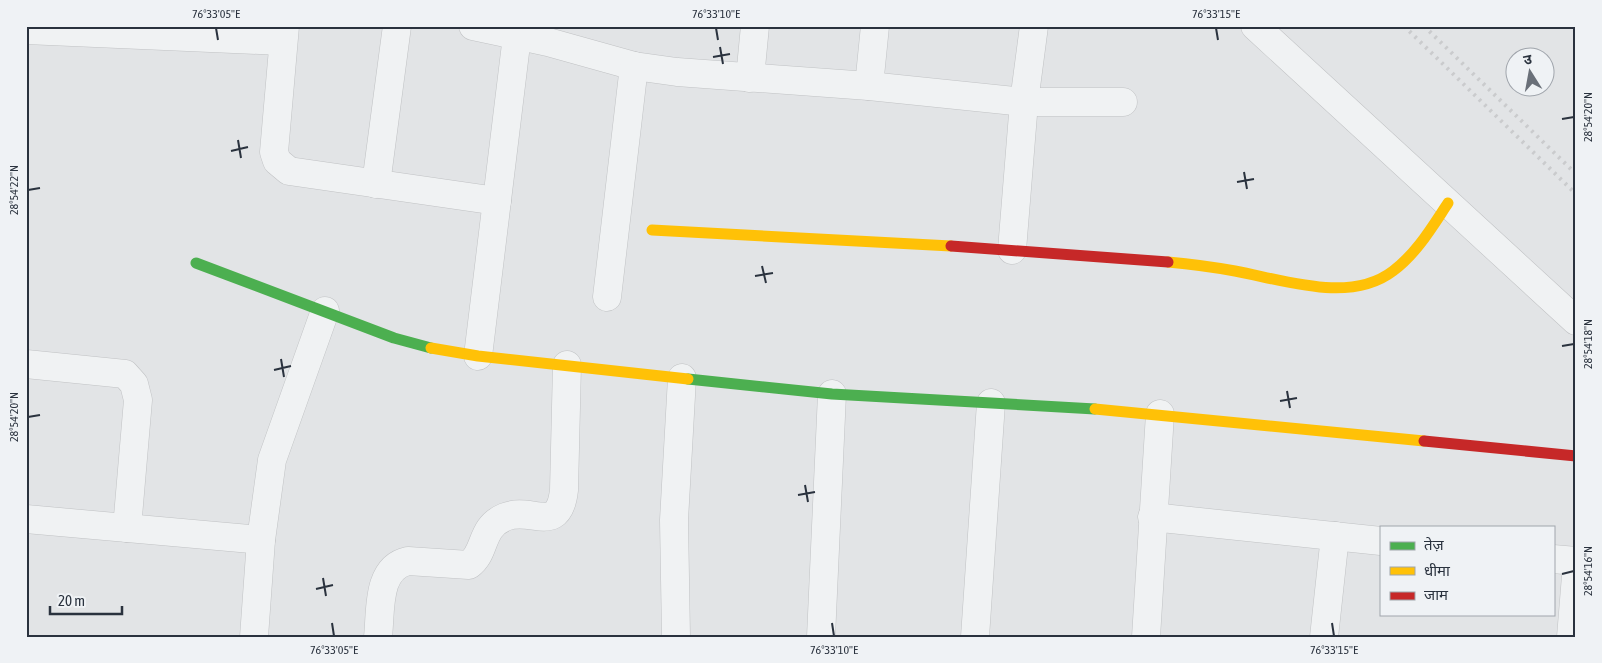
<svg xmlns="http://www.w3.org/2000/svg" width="1602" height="663" font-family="'Asap Condensed','Noto Sans Devanagari',sans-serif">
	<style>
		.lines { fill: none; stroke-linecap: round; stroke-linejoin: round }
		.street-casing { stroke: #c0c2c4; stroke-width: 29 }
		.street { stroke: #f0f2f3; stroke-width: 28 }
		.fast { stroke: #4caf50; stroke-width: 11 }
		.slow { stroke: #ffc107; stroke-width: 11 }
		.jam { stroke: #c62828; stroke-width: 11 }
		.rail { stroke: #cacbcd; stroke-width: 4; stroke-dasharray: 2.5 5; stroke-linecap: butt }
		.ticks { fill: none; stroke: #2a323e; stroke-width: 2 }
		.neatline { fill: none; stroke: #2a323e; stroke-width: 2 }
		.ticks-label { font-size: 12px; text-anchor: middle; fill: #2a323e }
	</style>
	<rect width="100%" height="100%" fill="#e2e4e6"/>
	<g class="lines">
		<!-- street casing -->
		<g class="street-casing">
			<g id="street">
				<polyline points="285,26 274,152 277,161 289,171 497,201"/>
				<polyline points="473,26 548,42 634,66 677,72 869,86 1024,102 1123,102"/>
				<polyline points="1255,26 1576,321"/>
				<polyline points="26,30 282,41"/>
				<polyline points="750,78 755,26"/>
				<polyline points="869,86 875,26"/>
				<polyline points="376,184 397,26"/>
				<polyline points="1012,250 1024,102 1034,26"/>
				<polyline points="607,297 634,66"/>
				<polyline points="478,356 517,36"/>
				<polyline points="26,364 125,374 134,384 138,400 127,528"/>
				<polyline points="1152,517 1381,541"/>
				<polyline points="26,519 261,540"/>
				<polyline points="1553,559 1576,561"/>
				<polyline points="254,637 261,540 272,460 325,311"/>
				<path d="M378 637C381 612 376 568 408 561L469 565C487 552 479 528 505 517 532 506 559 536 564 490L567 365"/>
				<polyline points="676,637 674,520 682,378"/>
				<polyline points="821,637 832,394"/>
				<polyline points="975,637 991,403"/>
				<polyline points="1146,637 1160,414"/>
				<polyline points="1324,637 1335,536"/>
				<polyline points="1571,637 1576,576"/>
			</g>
		</g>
		<!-- street -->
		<use href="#street" class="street"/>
		<!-- fast -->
		<g class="fast">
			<polyline points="196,263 394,338 431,348"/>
			<polyline points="688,379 832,394 1095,409"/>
		</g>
		<!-- slow -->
		<g class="slow">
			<polyline points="652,230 951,246"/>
			<path d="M1168 262C1190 264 1213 267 1235 271 1284 280 1350 304 1393 271 1417 253 1432 227 1448 203"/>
			<polyline points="431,348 478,356 688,379"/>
			<polyline points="1095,409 1424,441"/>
		</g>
		<!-- jam -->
		<g class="jam">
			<polyline points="951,246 1168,262"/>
			<polyline points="1424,441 1576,456"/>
		</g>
		<!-- rail -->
		<g class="rail">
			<polyline points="1404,26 1576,194"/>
			<polyline points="1424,26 1576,174"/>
		</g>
	</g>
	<!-- ticks -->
	<path class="ticks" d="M216 28 218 40M716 28 718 40M1216 28 1218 40M720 47 723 64M713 57 730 54M1562 119 1574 117M238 140 241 158M231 151 248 147M1244 172 1247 189M1237 182 1254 179M28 190 40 188M762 266 766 283M755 276 773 273M1562 346 1574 344M281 359 284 377M274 370 291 366M1287 391 1290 408M1280 401 1297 398M28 417 40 415M805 485 808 502M798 495 815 492M1562 574 1574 571M323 578 326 596M316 589 333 585M332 623 334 636M832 623 834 636M1332 623 1334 636"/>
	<!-- border -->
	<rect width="1602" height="663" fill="none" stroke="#eff2f5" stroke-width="55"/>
	<!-- legend -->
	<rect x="1380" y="526" width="175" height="90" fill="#eff2f5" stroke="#a0a5ac"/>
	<rect x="1390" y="542" width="25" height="8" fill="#4caf50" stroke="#a0a5ac"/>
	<text x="1424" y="550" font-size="15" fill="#2a323e">तेज़</text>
	<rect x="1390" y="567" width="25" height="8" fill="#ffc107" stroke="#a0a5ac"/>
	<text x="1424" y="576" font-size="15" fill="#2a323e">धीमा</text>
	<rect x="1390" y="592" width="25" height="8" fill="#c62828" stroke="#a0a5ac"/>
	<text x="1424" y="600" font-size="15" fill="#2a323e">जाम</text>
	<!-- north arrow -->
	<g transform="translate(1530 72) rotate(349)"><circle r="24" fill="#eff2f5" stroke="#a0a5ac"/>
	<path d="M0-4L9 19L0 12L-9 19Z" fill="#6a7079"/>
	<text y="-8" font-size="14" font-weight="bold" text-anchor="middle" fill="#2a323e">उ</text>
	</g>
	<!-- scale -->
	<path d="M50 606v8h72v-8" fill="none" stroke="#2a323e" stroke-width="2.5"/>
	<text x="58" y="606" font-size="15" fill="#2a323e" stroke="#eff2f5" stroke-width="4" paint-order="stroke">20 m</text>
	<rect x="28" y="28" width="1546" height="608" class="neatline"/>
	<g class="ticks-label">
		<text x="216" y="18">76°33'05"E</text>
		<text x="716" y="18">76°33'10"E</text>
		<text x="1216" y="18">76°33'15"E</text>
		<text transform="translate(1588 117) rotate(-90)" y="4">28°54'20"N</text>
		<text transform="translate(14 190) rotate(-90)" y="4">28°54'22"N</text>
		<text transform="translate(1588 344) rotate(-90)" y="4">28°54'18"N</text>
		<text transform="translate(14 417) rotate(-90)" y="4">28°54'20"N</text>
		<text transform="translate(1588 571) rotate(-90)" y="4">28°54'16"N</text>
		<text x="334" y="654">76°33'05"E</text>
		<text x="834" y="654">76°33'10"E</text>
		<text x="1334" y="654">76°33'15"E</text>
	</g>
</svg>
